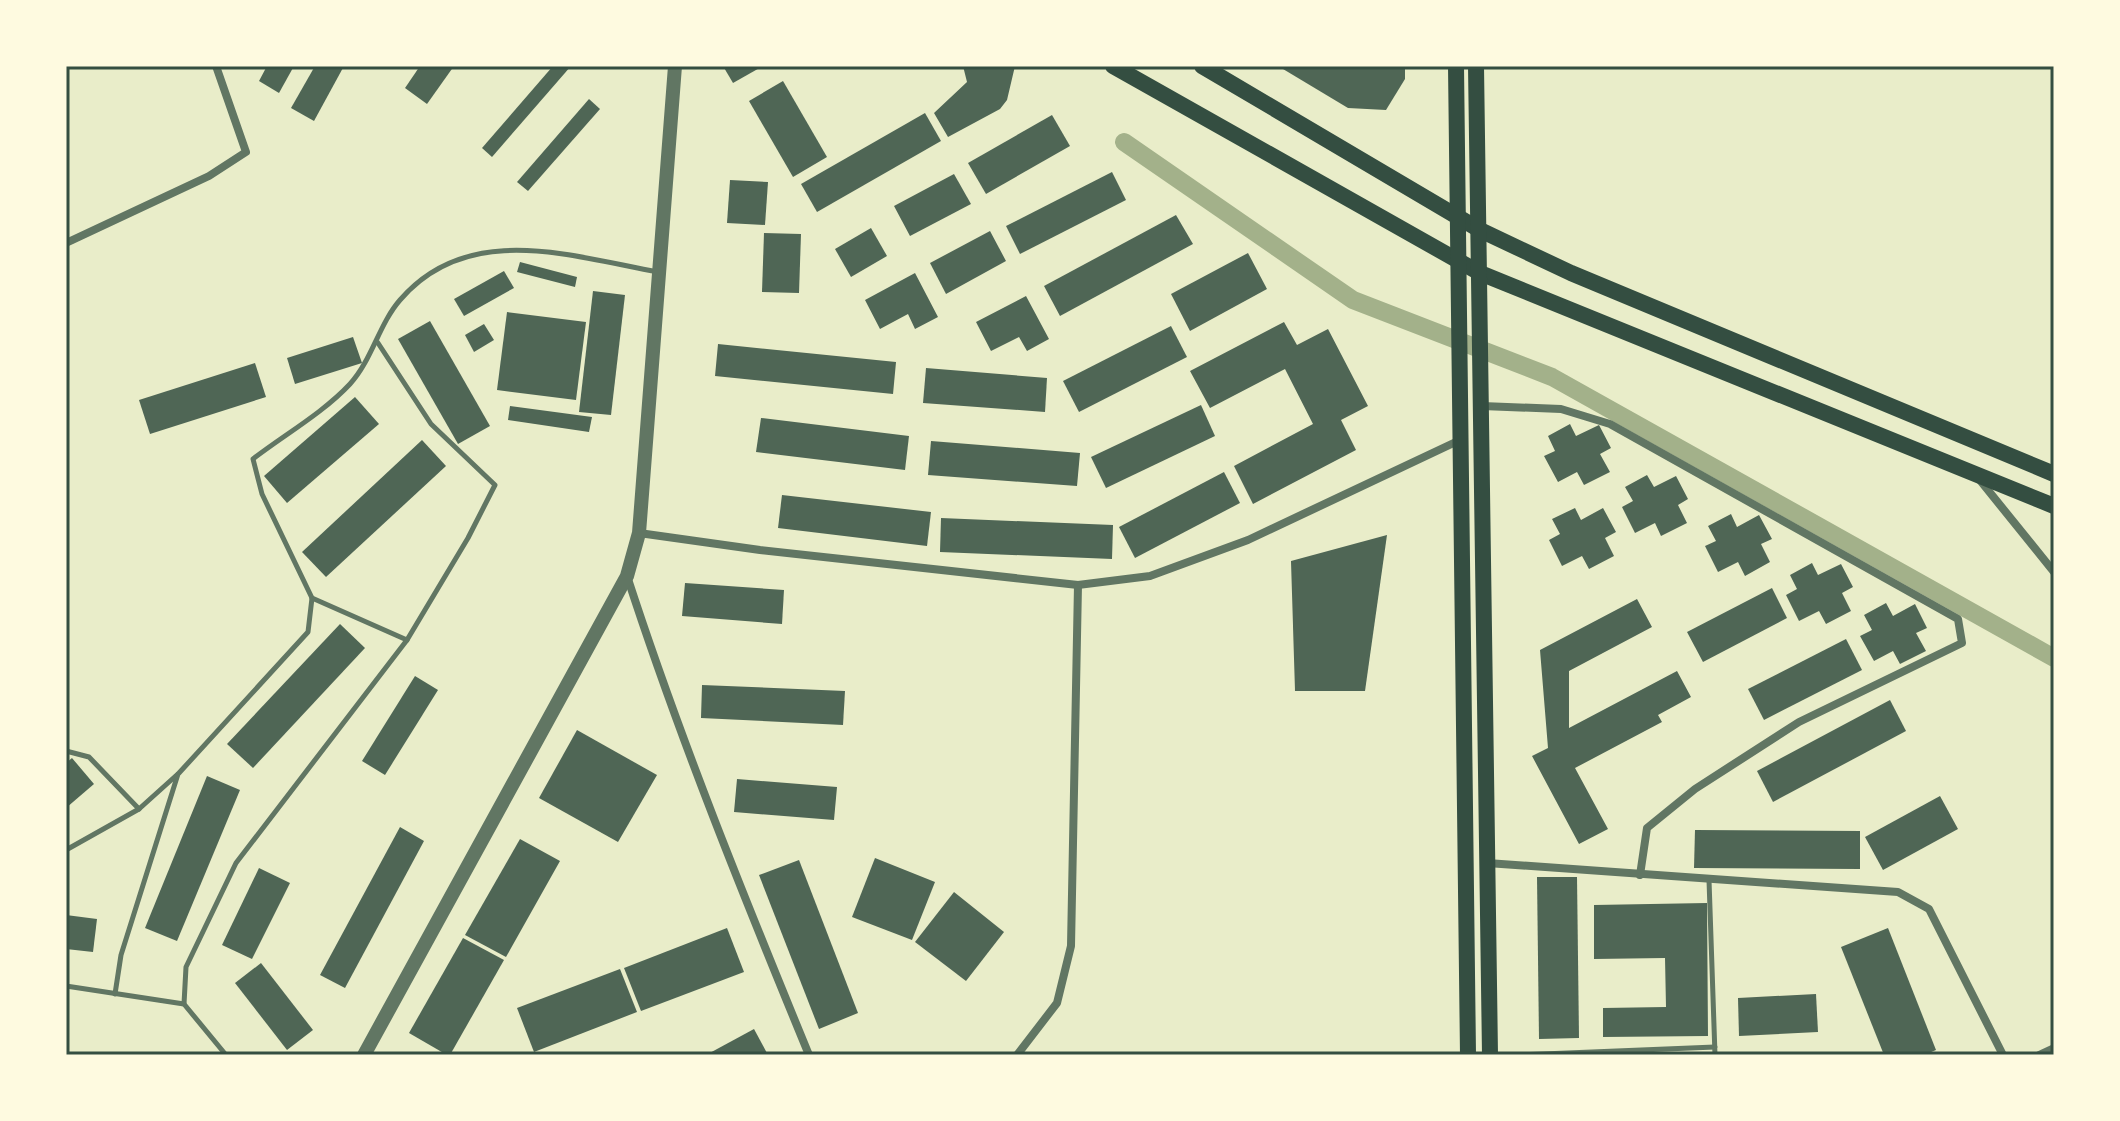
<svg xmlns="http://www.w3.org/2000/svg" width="2120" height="1121" font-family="'Alegreya Sans',sans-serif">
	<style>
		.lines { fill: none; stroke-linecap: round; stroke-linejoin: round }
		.canal { stroke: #a3b18a; stroke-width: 18 }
		.building { fill: #4f6655 }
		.service { stroke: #617663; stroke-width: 5 }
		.minor { stroke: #617663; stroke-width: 8 }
		.tertiary { stroke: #617663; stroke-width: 14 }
		.primary { stroke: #344e41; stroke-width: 16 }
		.neatline { fill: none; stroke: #344e41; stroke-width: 3 }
	</style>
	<rect width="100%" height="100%" fill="#e9edc9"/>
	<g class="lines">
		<!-- canal -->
		<polyline class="canal" points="1124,142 1353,300 1552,377 2054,658"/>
	</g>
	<!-- building -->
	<g class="building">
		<polygon points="267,66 294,66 279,93 259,81"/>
		<polygon points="315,66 344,66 314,121 291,108"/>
		<polygon points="420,66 454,66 427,104 405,88"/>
		<polygon points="553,66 571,66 492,157 482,148"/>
		<polygon points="723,66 763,66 733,83"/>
		<polygon points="963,66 1015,66 1007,100 1000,109 948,137 934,113 967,82"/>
		<polygon points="1278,66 1405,66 1405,79 1386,110 1348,108"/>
		<polygon points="783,81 827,157 793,177 749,101"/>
		<polygon points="589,99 600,109 528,191 517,182"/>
		<polygon points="925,113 941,141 817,212 801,184"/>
		<polygon points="1052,115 1070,146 986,194 968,163"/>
		<polygon points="1112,172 1126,200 1020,254 1006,226"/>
		<polygon points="954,174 971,204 910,236 894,206"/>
		<polygon points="730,180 768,182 765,225 727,223"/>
		<polygon points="1176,215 1193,244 1060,316 1044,286"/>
		<polygon points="871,228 887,256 851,277 835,249"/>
		<polygon points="990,231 1006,261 946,294 930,263"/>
		<polygon points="764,233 801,234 799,293 762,292"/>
		<polygon points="1248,253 1267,289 1190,331 1171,294"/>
		<polygon points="520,262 577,277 575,287 517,272"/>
		<polygon points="504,271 514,288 464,316 454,299"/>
		<polygon points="915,273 938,317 915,329 908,314 880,329 865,300"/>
		<polygon points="593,291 625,295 611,415 579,412"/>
		<polygon points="1026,296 1049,339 1027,351 1019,337 991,351 976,322"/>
		<polygon points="507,312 586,322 576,400 497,390"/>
		<polygon points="430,321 490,426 458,444 398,339"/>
		<polygon points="1284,322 1297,345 1328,329 1368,406 1341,420 1356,450 1253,504 1234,466 1313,424 1285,369 1210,408 1190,371"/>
		<polygon points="484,324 494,340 474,352 465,335"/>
		<polygon points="1171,326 1187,357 1079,412 1063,381"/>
		<polygon points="353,337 362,363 295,384 287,358"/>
		<polygon points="718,344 896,362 893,394 715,376"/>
		<polygon points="255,363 266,397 150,434 139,400"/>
		<polygon points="926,368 1047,378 1045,412 923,403"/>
		<polygon points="355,397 379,424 287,503 264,476"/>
		<polygon points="1201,405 1215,436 1106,488 1091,457"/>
		<polygon points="510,406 592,417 589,432 508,420"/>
		<polygon points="761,418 909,436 905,470 756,452"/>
		<polygon points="1570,424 1576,436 1599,425 1611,448 1600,454 1610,472 1584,485 1577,472 1558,482 1544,456 1555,451 1548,436"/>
		<polygon points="422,440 446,466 326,577 302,552"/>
		<polygon points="931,441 1080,453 1077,486 928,475"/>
		<polygon points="1224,472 1240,503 1135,558 1119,527"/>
		<polygon points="1647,475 1654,487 1676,476 1688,499 1678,505 1687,523 1661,536 1655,523 1635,533 1622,507 1633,501 1625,487"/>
		<polygon points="782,495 931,512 927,546 778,528"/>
		<polygon points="1575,508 1581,520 1603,508 1616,532 1605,538 1614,556 1589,569 1582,556 1562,566 1549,540 1560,534 1552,519"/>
		<polygon points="1731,514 1737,527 1759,515 1772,539 1761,544 1770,562 1745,576 1738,562 1718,572 1705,546 1716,541 1708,526"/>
		<polygon points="941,518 1113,525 1112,559 940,552"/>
		<polygon points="1387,535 1365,691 1295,691 1291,561"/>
		<polygon points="1812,563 1818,575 1841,564 1853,587 1842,593 1851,611 1826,624 1819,611 1799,621 1786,595 1797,589 1790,575"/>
		<polygon points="685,583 784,590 782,624 682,616"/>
		<polygon points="1772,588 1787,618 1703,662 1687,632"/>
		<polygon points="1637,599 1652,627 1569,671 1569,728 1677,671 1691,697 1658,715 1662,722 1575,768 1608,829 1579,844 1532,756 1548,748 1540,650"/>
		<polygon points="1886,603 1893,616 1915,604 1927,628 1916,633 1926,651 1900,664 1893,651 1874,661 1860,636 1872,630 1864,615"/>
		<polygon points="340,624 365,648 253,768 227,744"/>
		<polygon points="1846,639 1862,670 1764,720 1748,689"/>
		<polygon points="415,676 438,690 385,775 362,761"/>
		<polygon points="702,685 845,691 843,725 701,718"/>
		<polygon points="1890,700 1906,731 1773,802 1757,771"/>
		<polygon points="577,730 657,775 618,842 539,798"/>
		<polygon points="72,758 94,784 66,808 66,763"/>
		<polygon points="207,776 240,790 177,941 145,928"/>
		<polygon points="737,779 837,787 834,820 734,812"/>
		<polygon points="1940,796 1958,829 1883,870 1865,837"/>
		<polygon points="400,827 424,841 345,988 320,975"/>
		<polygon points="1695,830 1860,831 1860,869 1694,868"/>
		<polygon points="520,839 560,861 506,957 465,935"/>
		<polygon points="875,858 935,882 912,940 852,917"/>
		<polygon points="799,860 858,1013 819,1029 759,875"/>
		<polygon points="259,868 290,883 252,959 222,945"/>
		<polygon points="1537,877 1577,877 1579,1038 1539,1039"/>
		<polygon points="954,892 1004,932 966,981 915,942"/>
		<polygon points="1707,903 1708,1036 1603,1037 1603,1008 1666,1007 1665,958 1594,959 1594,905"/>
		<polygon points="66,915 97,919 93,952 66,949"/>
		<polygon points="727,928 744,972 641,1011 624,968"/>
		<polygon points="1888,928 1936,1050 1924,1055 1884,1055 1841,947"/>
		<polygon points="463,938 504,960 450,1055 447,1055 409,1033"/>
		<polygon points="261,963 313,1030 287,1050 235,983"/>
		<polygon points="620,969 637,1012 534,1052 517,1008"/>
		<polygon points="1816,994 1818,1032 1739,1036 1738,998"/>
		<polygon points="754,1029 768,1055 706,1055"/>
	</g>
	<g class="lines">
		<!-- service -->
		<g class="service">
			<polyline points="312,598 407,640"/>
			<polyline points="66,751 89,757 139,809"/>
			<path d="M66 850 139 809 179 773 308 632 312 598 262 494 253 459C284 435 323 413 350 384 372 360 379 324 400 300 468 221 570 256 658 272"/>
			<polyline points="1709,880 1715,1055"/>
			<polyline points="66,986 184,1004"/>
			<polyline points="115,994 121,955 178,774"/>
			<polyline points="226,1055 184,1004 186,967 236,863 407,640 468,538 495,485 431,424 378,343"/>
			<polyline points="1515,1055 1715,1047"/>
		</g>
		<!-- minor -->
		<g class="minor">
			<polyline points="66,243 209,176 246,152 216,66"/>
			<polyline points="1482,406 1561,409 1610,424 1958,619 1962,643 1799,722 1695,789 1647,828 1640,875"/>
			<polyline points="1979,479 2054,572"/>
			<polyline points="639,533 760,550 1078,585 1150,576 1248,540 1460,440"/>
			<path d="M627 576C680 739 744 897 809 1055"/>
			<polyline points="1487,863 1898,892 1929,909 2003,1055"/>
			<polyline points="1017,1055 1057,1003 1071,946 1078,585"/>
			<polyline points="2039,1055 2054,1048"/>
		</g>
		<!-- tertiary -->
		<polyline class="tertiary" points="364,1055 627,576 639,533 675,66"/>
		<!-- primary -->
		<g class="primary">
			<polyline points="1113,66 1480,273 2054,506"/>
			<polyline points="1202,66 1480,230 1571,273 2054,474"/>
			<polyline points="1456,66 1468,1055"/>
			<polyline points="1476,66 1490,1055"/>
		</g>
	</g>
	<!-- border -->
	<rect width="2120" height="1121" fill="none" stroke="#fefae0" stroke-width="136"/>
	<rect x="68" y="68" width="1984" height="985" class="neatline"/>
</svg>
